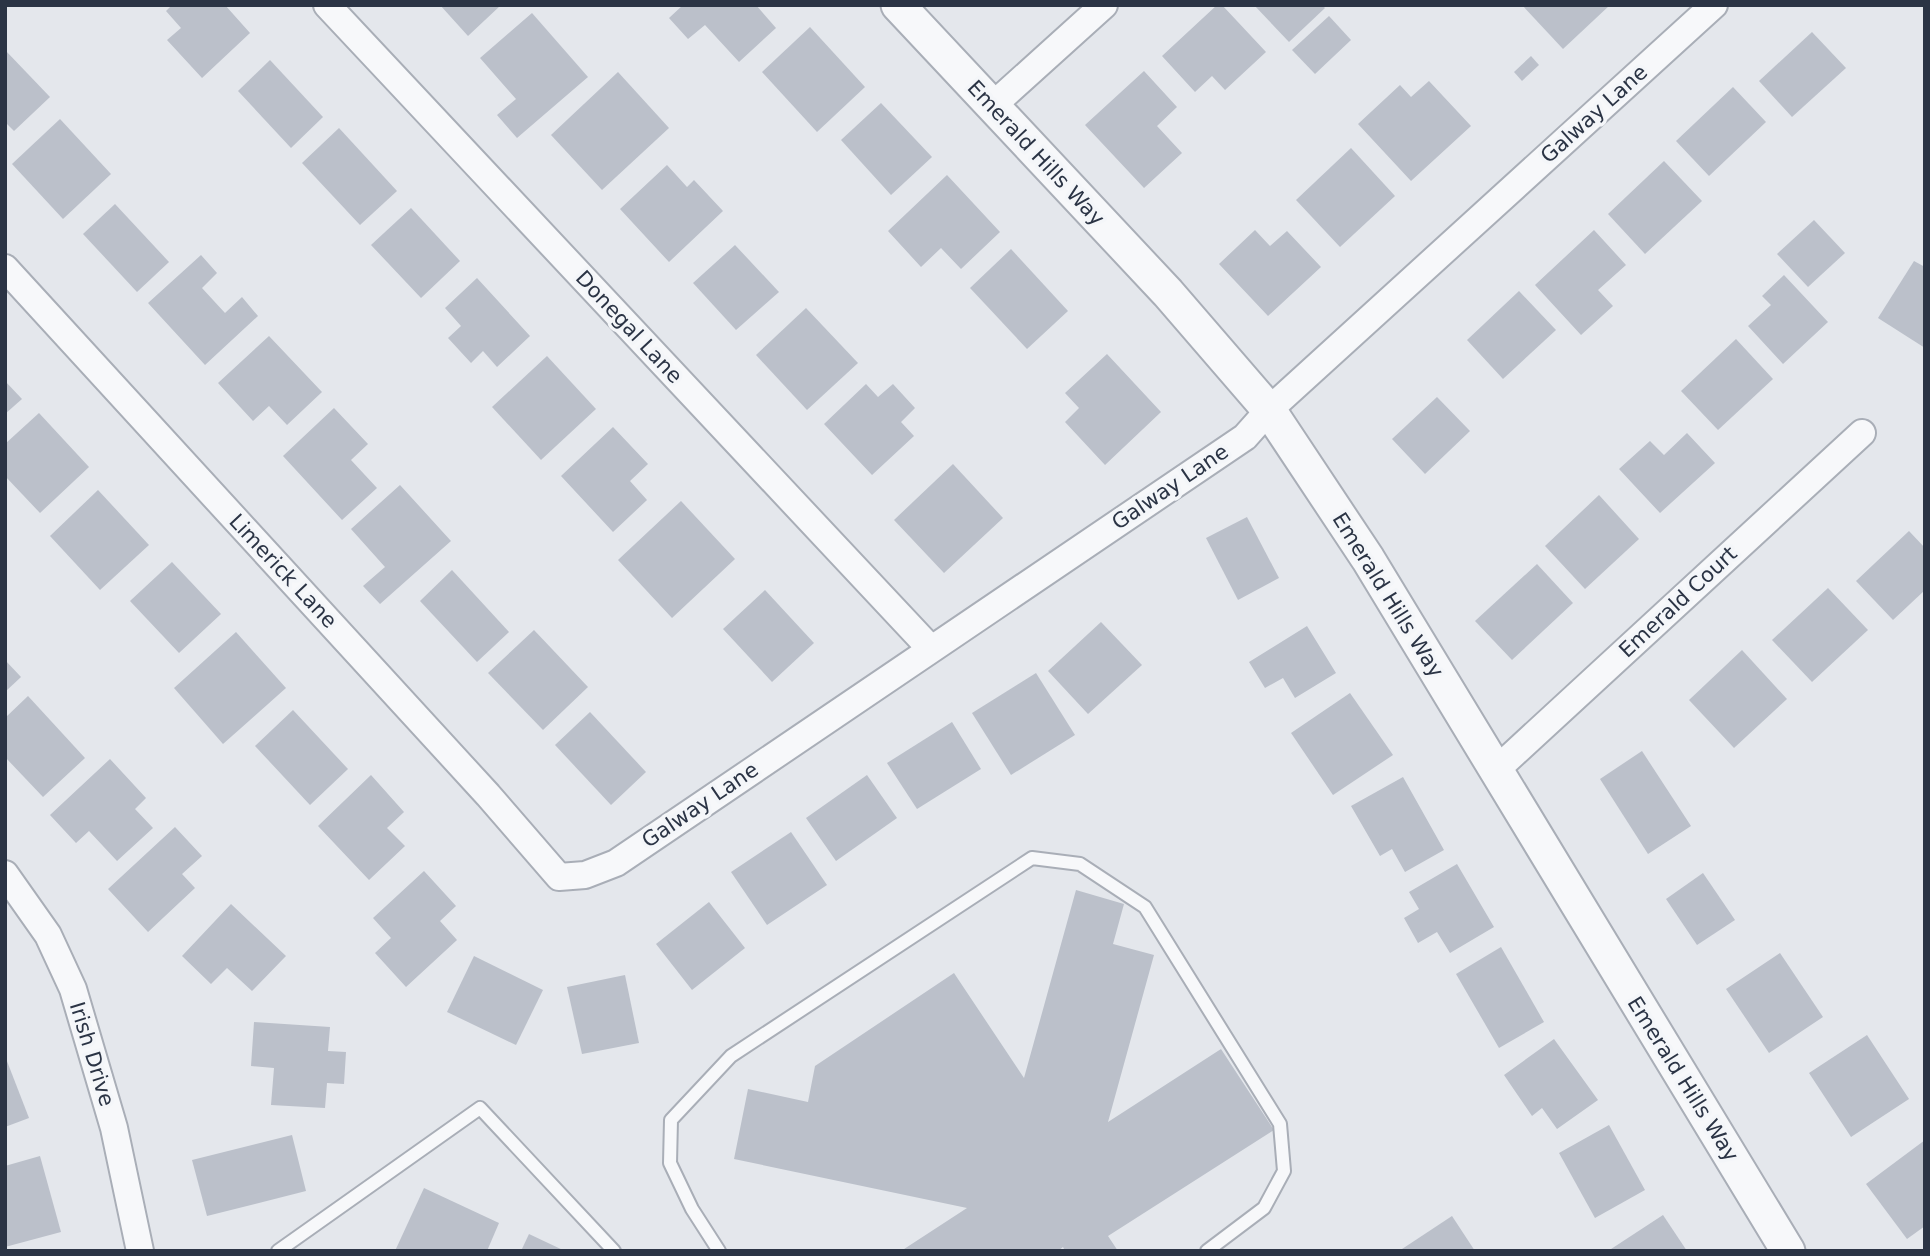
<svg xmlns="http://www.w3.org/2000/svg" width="1930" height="1256" font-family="'DejaVu Sans',sans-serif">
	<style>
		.building { fill: #bbc0ca }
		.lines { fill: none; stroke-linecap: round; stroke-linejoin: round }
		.service-casing { stroke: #a9aeb7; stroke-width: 16 }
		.minor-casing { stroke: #a9aeb7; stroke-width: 30 }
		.tertiary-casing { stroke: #a9aeb7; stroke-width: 37 }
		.service { stroke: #f7f8fa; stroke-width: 12 }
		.minor { stroke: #f7f8fa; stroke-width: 26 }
		.tertiary { stroke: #f7f8fa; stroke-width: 33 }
		.labels { text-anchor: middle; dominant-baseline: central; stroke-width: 7; stroke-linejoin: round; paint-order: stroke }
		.street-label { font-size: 21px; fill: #2b3445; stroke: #f4f6f9 }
	</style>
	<rect width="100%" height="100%" fill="#e4e7ec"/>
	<!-- building -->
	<g class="building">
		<polygon points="172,5 225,5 250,33 202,78 167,40 181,28 166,11"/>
		<polygon points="440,5 501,5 468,36"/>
		<polygon points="683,5 756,5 776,28 739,62 705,25 688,39 669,18"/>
		<polygon points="1217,5 1222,5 1266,52 1225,90 1212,76 1195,92 1162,56"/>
		<polygon points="1254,5 1322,5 1325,8 1289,42"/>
		<polygon points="1522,5 1610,5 1563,49"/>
		<polygon points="532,13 588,77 517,138 497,115 516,99 480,58"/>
		<polygon points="1329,16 1351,40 1315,74 1292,50"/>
		<polygon points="810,27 865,87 817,132 762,72"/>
		<polygon points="1812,32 1846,68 1792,117 1759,81"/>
		<polygon points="5,50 50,97 14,131 5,122"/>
		<polygon points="1531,56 1539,65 1522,81 1514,72"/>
		<polygon points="270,60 323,117 291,148 238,91"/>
		<polygon points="1144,71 1177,107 1157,126 1182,153 1144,188 1085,125"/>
		<polygon points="618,72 669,128 602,190 551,135"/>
		<polygon points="1429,81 1471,126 1411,181 1358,124 1400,85 1411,97"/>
		<polygon points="1733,87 1766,122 1709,176 1676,141"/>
		<polygon points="881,103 932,157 891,195 841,140"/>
		<polygon points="60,119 111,174 63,219 12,164"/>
		<polygon points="339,128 397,191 360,225 302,163"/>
		<polygon points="1351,148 1395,196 1340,247 1296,200"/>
		<polygon points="1664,161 1702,201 1645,254 1608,214"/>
		<polygon points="667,165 687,187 694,180 723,211 669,262 620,209"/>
		<polygon points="947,175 1000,232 961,269 941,248 921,267 888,231"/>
		<polygon points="115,204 169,262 137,292 83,234"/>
		<polygon points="411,208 460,261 421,298 371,245"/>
		<polygon points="1814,220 1845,253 1808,287 1777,254"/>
		<polygon points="1255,230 1270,246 1287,231 1321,267 1268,316 1219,264"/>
		<polygon points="1594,230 1626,265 1598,290 1613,306 1581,335 1535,285"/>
		<polygon points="735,245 779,292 736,330 693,283"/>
		<polygon points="1011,249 1068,311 1027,349 970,288"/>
		<polygon points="201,255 217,273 202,288 225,313 242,297 258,316 205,365 148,303"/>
		<polygon points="1914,261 1925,267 1925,348 1878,318"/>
		<polygon points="1784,275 1828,322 1783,364 1748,326 1771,305 1762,296"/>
		<polygon points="477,278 530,336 497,367 483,351 471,363 448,338 461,326 445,308"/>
		<polygon points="1519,291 1556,330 1503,379 1467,340"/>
		<polygon points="806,308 858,363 807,410 756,355"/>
		<polygon points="269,336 322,392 287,425 269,406 253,421 218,383"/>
		<polygon points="1736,339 1773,379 1718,430 1681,391"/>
		<polygon points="1107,354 1161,412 1105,465 1065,422 1079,408 1065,393"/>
		<polygon points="547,356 596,409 541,460 492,407"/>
		<polygon points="5,381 22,399 5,414"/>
		<polygon points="866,384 878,397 893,384 915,408 901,422 914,436 872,475 824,424"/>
		<polygon points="1437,397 1470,431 1425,474 1392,439"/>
		<polygon points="334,408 368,444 351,460 377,488 342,520 283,456"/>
		<polygon points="39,413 89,467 40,513 5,476 5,444"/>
		<polygon points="613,427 648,464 630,481 647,500 613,532 561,476"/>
		<polygon points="1687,433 1715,463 1660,513 1619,469 1650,441 1664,455"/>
		<polygon points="953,464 1003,518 944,573 894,520"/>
		<polygon points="400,485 451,541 380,604 363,586 385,567 351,529"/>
		<polygon points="98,490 149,545 100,590 50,536"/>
		<polygon points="1599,495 1639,539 1585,589 1545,546"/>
		<polygon points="681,501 735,559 672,618 618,560"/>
		<polygon points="1247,517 1279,578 1238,600 1206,538"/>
		<polygon points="1909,531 1925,548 1925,590 1893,620 1856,581"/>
		<polygon points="172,562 221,614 179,653 130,601"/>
		<polygon points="1537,564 1573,603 1512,660 1475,621"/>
		<polygon points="452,570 509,632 477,662 420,601"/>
		<polygon points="1828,588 1868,630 1812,682 1772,640"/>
		<polygon points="765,590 814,643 772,682 723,629"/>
		<polygon points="1101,622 1142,665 1088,714 1048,671"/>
		<polygon points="1307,626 1336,673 1295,698 1283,678 1265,688 1249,662"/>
		<polygon points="534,630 588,687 543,730 488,673"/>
		<polygon points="236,632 286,688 223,744 174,688"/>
		<polygon points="1742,650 1787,699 1734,748 1689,700"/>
		<polygon points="5,660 21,677 5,692"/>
		<polygon points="1036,673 1075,735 1011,775 972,713"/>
		<polygon points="1350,693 1393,755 1333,795 1291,733"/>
		<polygon points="28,696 85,758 43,797 5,757 5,718"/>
		<polygon points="293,710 348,769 310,805 255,746"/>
		<polygon points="590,712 646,772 611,805 555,745"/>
		<polygon points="952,722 981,769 917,809 887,763"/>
		<polygon points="1642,751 1691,826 1648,854 1600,779"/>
		<polygon points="110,759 146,798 135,809 153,828 117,861 89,831 76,843 50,815"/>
		<polygon points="371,775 404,812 387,828 405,846 369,880 318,826"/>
		<polygon points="867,775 897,818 836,861 806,818"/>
		<polygon points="1403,777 1444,850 1405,872 1392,849 1380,856 1351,806"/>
		<polygon points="175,827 202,856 182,874 195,888 148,932 108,889"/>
		<polygon points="791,832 827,885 767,925 731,872"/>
		<polygon points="1457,864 1494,927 1450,953 1437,932 1418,943 1404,918 1419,909 1409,892"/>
		<polygon points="424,871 456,906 440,921 457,940 406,987 375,953 391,938 373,918"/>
		<polygon points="1703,873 1735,920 1697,945 1666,899"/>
		<polygon points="1076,890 1124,904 1113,944 1154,955 1108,1122 1221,1049 1274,1130 1108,1236 1118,1251 1065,1251 1063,1247 1058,1251 901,1251 967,1208 734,1159 748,1089 808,1102 815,1066 954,973 1024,1078"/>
		<polygon points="709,902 745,948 692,990 656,944"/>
		<polygon points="231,904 286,956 252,991 227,968 211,984 182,956"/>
		<polygon points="1501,947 1544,1022 1499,1048 1456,974"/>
		<polygon points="1780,953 1823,1017 1769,1053 1726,989"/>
		<polygon points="474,956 543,990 516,1045 447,1012"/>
		<polygon points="625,975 639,1043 582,1054 567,987"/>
		<polygon points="254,1022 330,1027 328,1051 346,1052 344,1084 327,1083 325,1108 271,1105 274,1068 251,1066"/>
		<polygon points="1867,1035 1909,1099 1851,1137 1809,1073"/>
		<polygon points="1554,1039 1598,1100 1557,1129 1542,1108 1532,1116 1504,1075"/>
		<polygon points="5,1056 29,1118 5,1127"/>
		<polygon points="1609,1125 1645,1190 1595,1218 1559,1153"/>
		<polygon points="292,1135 306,1191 207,1216 192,1160"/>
		<polygon points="1925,1140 1925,1226 1907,1239 1866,1184"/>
		<polygon points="40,1156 61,1232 5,1247 5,1166"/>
		<polygon points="424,1188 499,1223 487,1251 395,1251"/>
		<polygon points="1663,1215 1687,1251 1608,1251"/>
		<polygon points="1452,1216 1475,1251 1399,1251"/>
		<polygon points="529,1234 565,1251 521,1251"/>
	</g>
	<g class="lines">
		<!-- service casing -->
		<g class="service-casing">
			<g id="service">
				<polyline points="278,1251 480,1108 614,1251"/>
				<polyline points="719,1251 692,1209 670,1163 671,1120 731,1056 1032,858 1080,864 1145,907 1280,1124 1284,1171 1264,1208 1207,1251"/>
			</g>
		</g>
		<!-- minor casing -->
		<g class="minor-casing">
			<g id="minor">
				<polyline points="327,5 930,648"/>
				<polyline points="991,107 1104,5"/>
				<polyline points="5,268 488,795 559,877 585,875 616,863 1245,437 1269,410 1714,5"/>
				<polyline points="1495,771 1862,433"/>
				<polyline points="5,874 48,935 73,989 114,1128 140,1251"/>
			</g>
		</g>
		<!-- tertiary casing -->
		<g class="tertiary-casing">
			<polyline id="tertiary" points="898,5 1168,293 1269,410 1368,559 1788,1251"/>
		</g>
		<!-- service -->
		<use href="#service" class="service"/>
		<!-- minor -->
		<use href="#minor" class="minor"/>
		<!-- tertiary -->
		<use href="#tertiary" class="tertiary"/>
	</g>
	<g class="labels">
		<!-- street labels -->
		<g class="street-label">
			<text transform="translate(1594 114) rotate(-42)">Galway Lane</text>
			<text transform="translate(1036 153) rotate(47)">Emerald Hills Way</text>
			<text transform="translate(629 327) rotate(47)">Donegal Lane</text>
			<text transform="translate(1170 487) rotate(-34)">Galway Lane</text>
			<text transform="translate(283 571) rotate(47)">Limerick Lane</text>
			<text transform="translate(1388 595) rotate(58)">Emerald Hills Way</text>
			<text transform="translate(1678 602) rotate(-43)">Emerald Court</text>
			<text transform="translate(700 805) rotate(-34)">Galway Lane</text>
			<text transform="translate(92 1054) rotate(73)">Irish Drive</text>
			<text transform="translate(1683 1079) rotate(58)">Emerald Hills Way</text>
		</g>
	</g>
	<!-- border -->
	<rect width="1930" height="1256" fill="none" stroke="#2b3445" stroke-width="14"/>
</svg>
